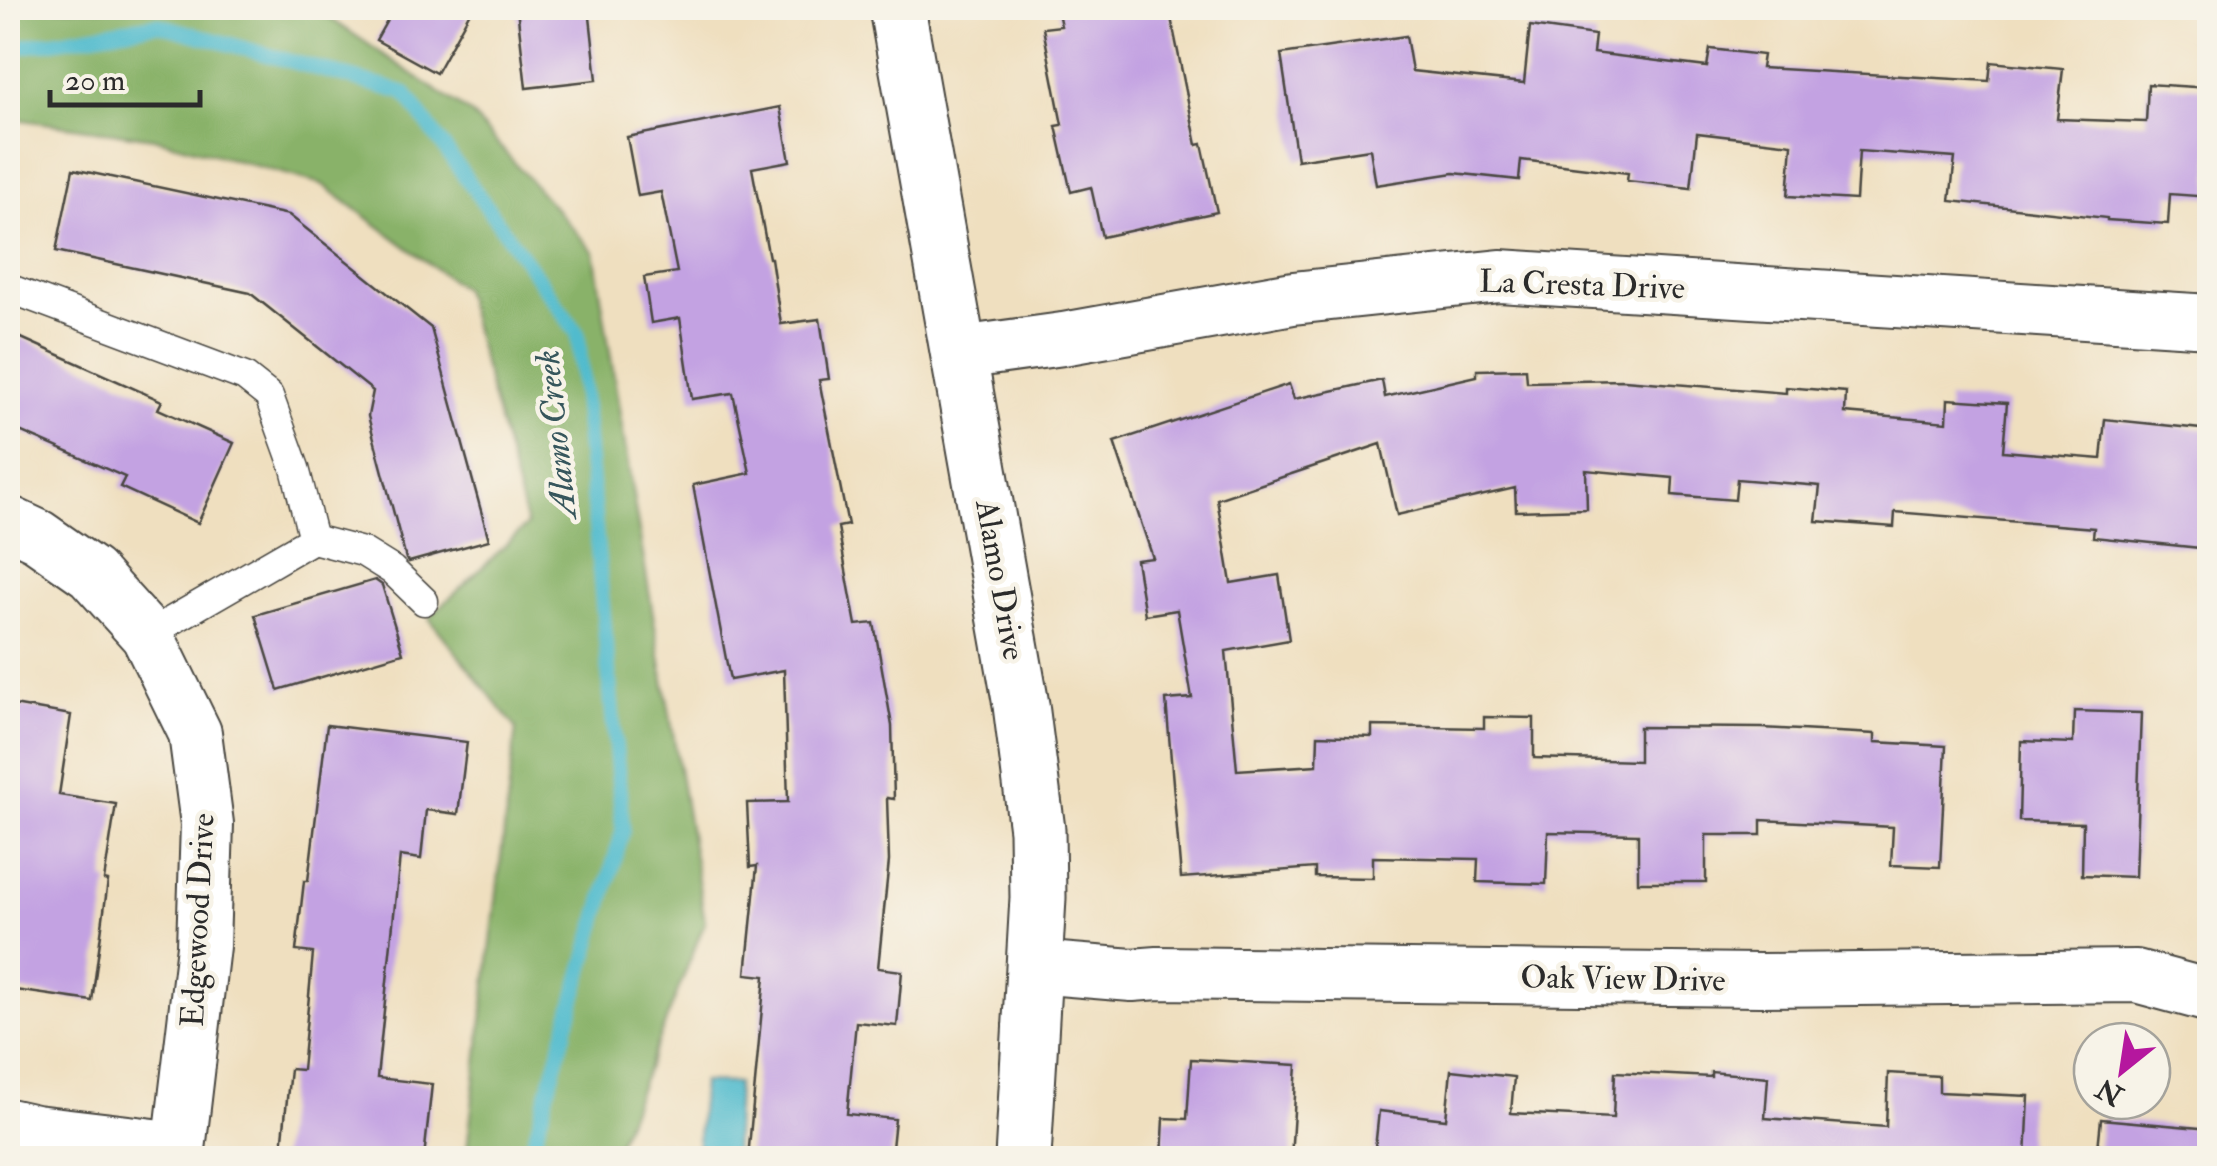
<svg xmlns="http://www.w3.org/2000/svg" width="2217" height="1166" font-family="'IM FELL Double Pica',serif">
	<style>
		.forest { fill: #89b269; stroke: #5a6e4a; stroke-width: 2.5 }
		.water { fill: #51bbcd; stroke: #3e737c; stroke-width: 2.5 }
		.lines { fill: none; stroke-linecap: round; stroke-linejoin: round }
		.stream { stroke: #51bbcd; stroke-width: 15 }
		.building { fill: #c3a2e2 }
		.lane-casing { stroke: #484641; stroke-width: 31 }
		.street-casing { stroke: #484641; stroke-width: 56 }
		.secondary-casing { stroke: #484641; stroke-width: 59 }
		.lane { stroke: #fff; stroke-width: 28 }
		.street { stroke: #fff; stroke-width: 52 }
		.secondary { stroke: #fff; stroke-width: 55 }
		.labels { text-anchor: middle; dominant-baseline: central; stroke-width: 9; stroke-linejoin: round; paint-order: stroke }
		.street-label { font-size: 32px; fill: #2b2b2b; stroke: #f7f3e8 }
		.water-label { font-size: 35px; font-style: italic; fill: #36565c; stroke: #f7f3e8 }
	</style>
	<rect width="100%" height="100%" fill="#f7f3e8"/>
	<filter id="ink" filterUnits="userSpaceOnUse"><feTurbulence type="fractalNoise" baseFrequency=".01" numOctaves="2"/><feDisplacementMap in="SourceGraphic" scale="20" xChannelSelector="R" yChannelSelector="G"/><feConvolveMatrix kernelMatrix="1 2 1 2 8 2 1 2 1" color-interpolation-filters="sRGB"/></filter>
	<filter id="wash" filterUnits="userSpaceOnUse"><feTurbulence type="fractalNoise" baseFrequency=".0048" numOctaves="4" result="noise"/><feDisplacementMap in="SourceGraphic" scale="40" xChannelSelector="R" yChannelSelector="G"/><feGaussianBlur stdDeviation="2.25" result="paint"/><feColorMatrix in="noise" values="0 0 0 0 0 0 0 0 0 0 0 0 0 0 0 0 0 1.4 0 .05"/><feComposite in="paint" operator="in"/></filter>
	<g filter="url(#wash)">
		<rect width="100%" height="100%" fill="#efdfbf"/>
		<!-- forest -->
		<polygon class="forest" points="8,8 315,8 471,114 594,252 635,508 705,922 614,1153 614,1158 466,1158 516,728 429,618 527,525 463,289 322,184 154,138 8,118"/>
		<!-- water -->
		<polygon class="water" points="702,1082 737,1083 734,1158 697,1156"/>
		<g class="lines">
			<!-- stream -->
			<polyline class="stream" points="8,49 157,24 405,93 578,334 623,830 529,1158"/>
		</g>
		<g id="blocks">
			<!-- building -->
			<g class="building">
				<polygon points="394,8 472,8 436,73 376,40"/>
				<polygon points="517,8 589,8 597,80 526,88"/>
				<polygon points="1057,8 1169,8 1197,145 1202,144 1217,212 1102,237 1091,187 1071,192 1056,126 1062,125 1043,28 1061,26"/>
				<polygon points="1530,26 1595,35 1593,53 1707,67 1710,49 1763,55 1761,68 1989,81 1991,62 2063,69 2057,119 2146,122 2148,84 2210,88 2210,197 2170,194 2168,224 2107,220 2107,218 1950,201 1955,158 1859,151 1856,200 1788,196 1792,144 1697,133 1691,188 1627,181 1628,173 1521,160 1519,180 1454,173 1376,185 1370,149 1297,160 1281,54 1406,36 1412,71 1524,83"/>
				<polygon points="780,107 790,161 752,168 769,258 771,258 781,324 820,319 829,379 819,380 848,525 838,527 856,625 874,623 892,726 894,799 887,798 889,861 878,968 902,971 897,1026 856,1022 847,1114 895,1119 891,1158 748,1158 765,976 746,974 757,866 750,867 747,803 788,802 784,670 730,680 693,485 750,473 733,393 692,399 680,318 651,323 644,277 677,272 661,192 638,196 627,137"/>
				<polygon points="73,169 289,215 431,328 489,540 409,562 406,559 368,416 373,391 250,293 56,251"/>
				<polygon points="8,332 162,401 158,409 234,443 198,523 120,487 125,477 8,426"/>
				<polygon points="1526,369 1527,382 1624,380 1786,393 1786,387 1846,392 1845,413 1947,422 1948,399 2007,403 2003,451 2101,459 2105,419 2210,430 2210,549 2093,537 2094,528 1895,512 1894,527 1816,521 1820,486 1737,479 1735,500 1672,495 1673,478 1586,470 1587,509 1516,511 1515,488 1397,515 1381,444 1217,499 1231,583 1279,575 1289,640 1226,651 1237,770 1317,765 1318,735 1372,737 1372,726 1484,728 1484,717 1534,718 1534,758 1639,761 1639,727 1762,728 1875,734 1875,742 1946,746 1940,867 1891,865 1893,827 1761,820 1761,835 1706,835 1706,882 1638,882 1638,834 1548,832 1546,884 1477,882 1478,859 1373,857 1373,878 1315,877 1315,868 1181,878 1166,700 1192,698 1177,610 1145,615 1136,560 1153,558 1114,442 1289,384 1294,399 1382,380 1385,397 1477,376 1477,370"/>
				<polygon points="375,580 382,585 403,653 278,690 255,615"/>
				<polygon points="8,704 71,715 59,795 116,804 104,880 108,881 92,1001 8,989"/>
				<polygon points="2074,711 2141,713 2135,877 2082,875 2083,823 2019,821 2021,741 2073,743"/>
				<polygon points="327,725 467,742 458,814 426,810 421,859 400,856 377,1078 432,1084 424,1158 281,1158 290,1069 302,1070 313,953 296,951 304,881 308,881"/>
				<polygon points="1191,1059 1297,1065 1291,1158 1162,1158 1164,1118 1187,1119"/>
				<polygon points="1451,1070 1514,1077 1511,1113 1613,1118 1615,1072 1711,1077 1711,1072 1768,1077 1765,1118 1886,1127 1888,1073 1939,1076 1939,1092 2029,1096 2026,1158 1374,1158 1379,1111 1446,1119"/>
				<polygon points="2101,1119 2210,1129 2210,1158 2097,1158"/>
			</g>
		</g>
	</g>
	<g filter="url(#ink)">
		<use href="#blocks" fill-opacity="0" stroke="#484641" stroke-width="2.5"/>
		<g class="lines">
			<!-- lane casing -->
			<g class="lane-casing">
				<g id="lane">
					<polyline points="8,288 245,377 269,396 295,468 313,539 147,635"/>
					<polyline points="313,539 363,552 392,570 424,601"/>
				</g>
			</g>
			<!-- street casing -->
			<g class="street-casing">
				<g id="street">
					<polyline points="960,353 1063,339 1293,298 1500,276 2210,321"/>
					<polyline points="8,522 38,536 91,573 147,635 195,733 207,824 203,946 178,1158"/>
					<polyline points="1035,967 1132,975 1158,973 1760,980 2136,976 2210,996"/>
					<polyline points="8,1125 35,1131 179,1148"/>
				</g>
			</g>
			<!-- secondary casing -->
			<g class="secondary-casing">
				<polyline id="secondary" points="897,8 1021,705 1037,830 1038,898 1023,1158"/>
			</g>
			<!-- lane -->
			<use href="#lane" class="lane"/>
			<!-- street -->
			<use href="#street" class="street"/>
			<!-- secondary -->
			<use href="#secondary" class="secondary"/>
		</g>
	</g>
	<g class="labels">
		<!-- street labels -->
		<g class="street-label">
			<text transform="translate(1582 285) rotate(2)">La Cresta Drive</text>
			<text transform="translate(1000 580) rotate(80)">Alamo Drive</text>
			<text transform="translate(198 920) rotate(-87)">Edgewood Drive</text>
			<text transform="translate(1623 979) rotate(1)">Oak View Drive</text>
		</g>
		<!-- water labels -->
		<g class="water-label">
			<text transform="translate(556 434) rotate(-96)">Alamo Creek</text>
		</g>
	</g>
	<!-- margin -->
	<rect width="2217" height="1166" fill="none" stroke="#f7f3e8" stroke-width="40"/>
	<!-- north arrow -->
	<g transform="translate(2122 1071) rotate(210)"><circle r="48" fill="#f7f3e8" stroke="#a5a39c" stroke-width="2.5"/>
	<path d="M0-8L18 38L0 25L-18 38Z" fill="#b5179e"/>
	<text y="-15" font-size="28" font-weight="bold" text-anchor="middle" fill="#2b2b2b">N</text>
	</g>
	<!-- scale -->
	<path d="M50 90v15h150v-15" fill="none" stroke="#2b2b2b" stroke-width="5"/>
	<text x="65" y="90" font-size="30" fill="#2b2b2b" stroke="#f7f3e8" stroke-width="8" paint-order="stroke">20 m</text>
</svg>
